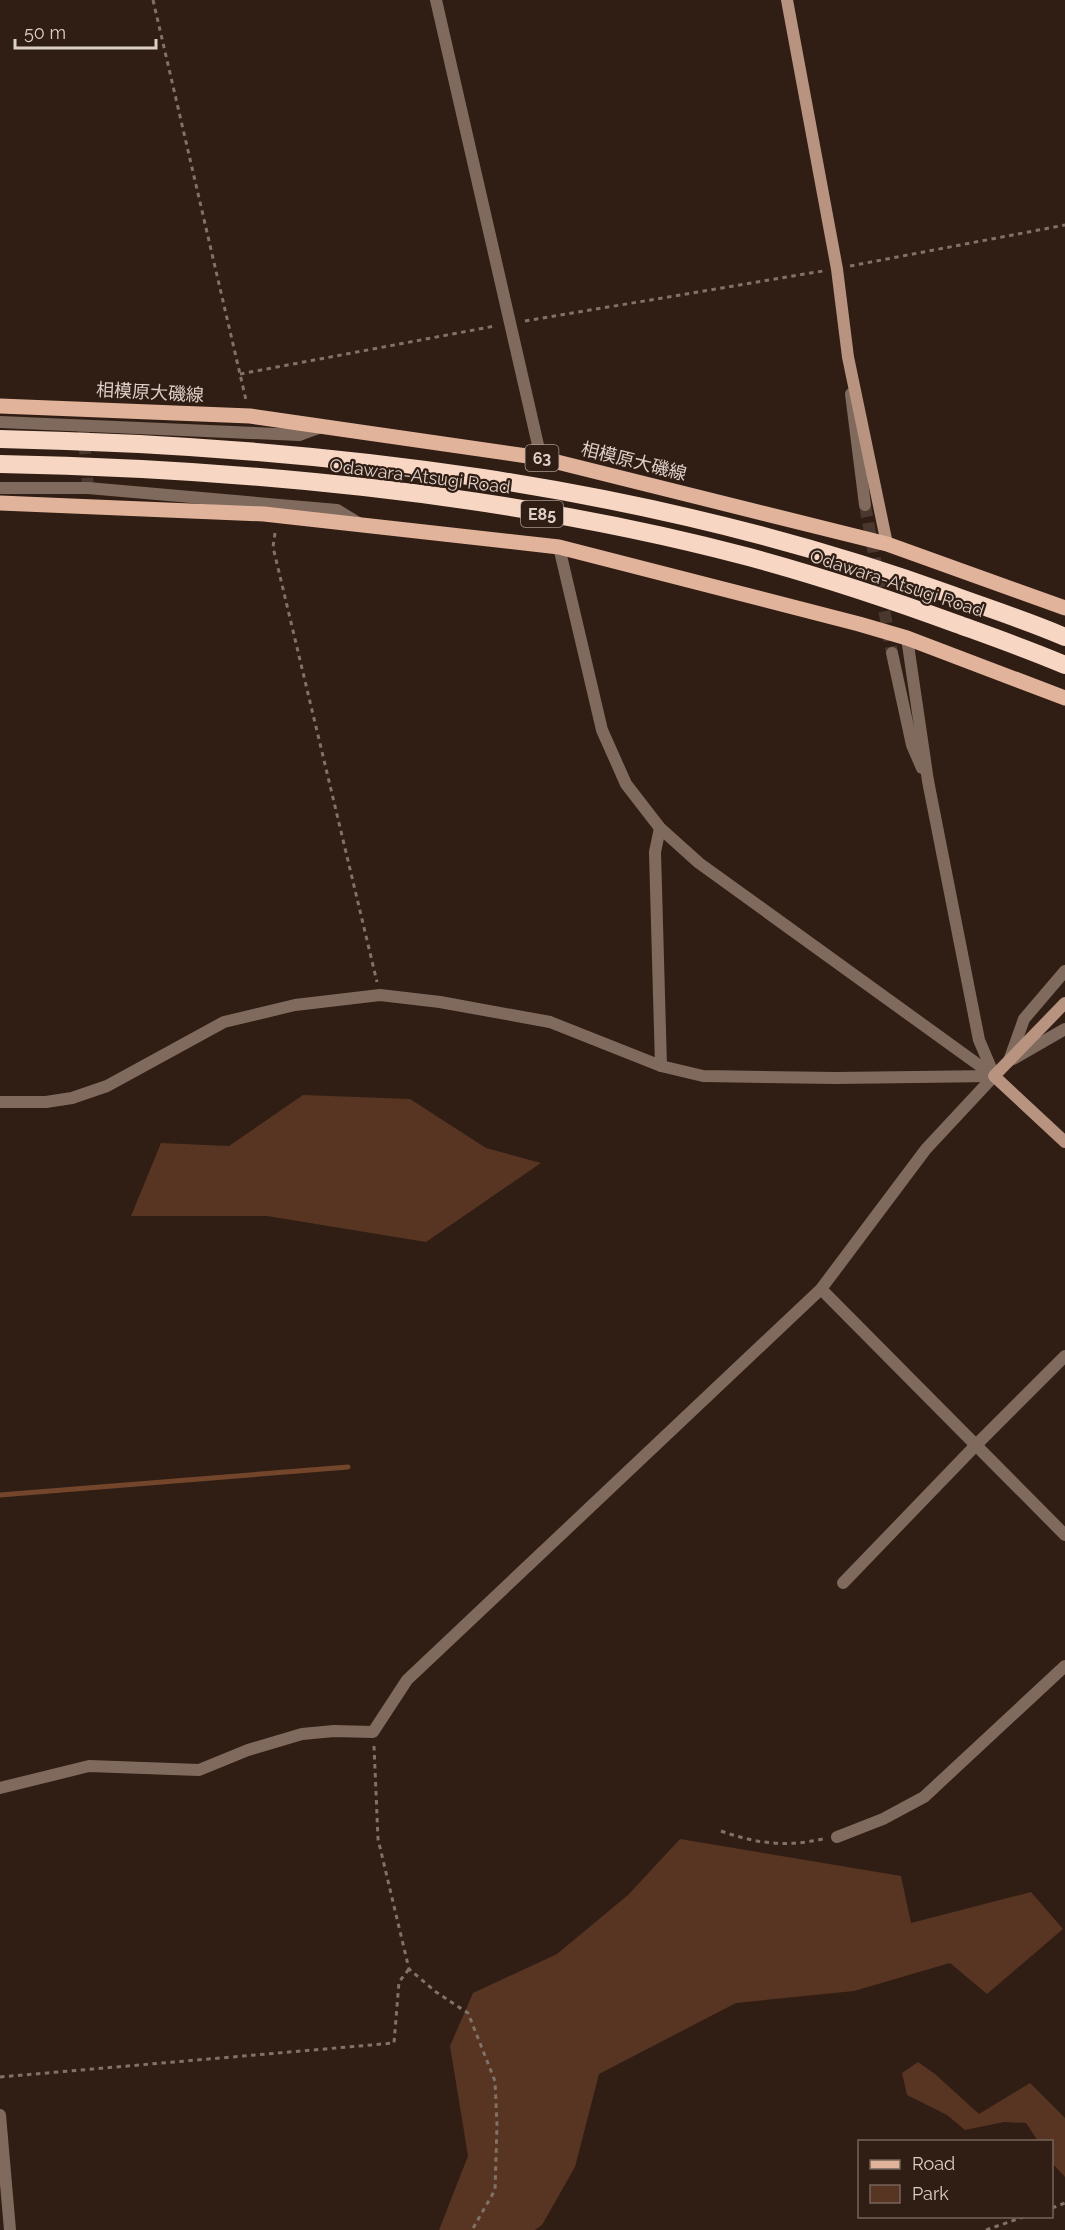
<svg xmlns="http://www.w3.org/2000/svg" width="1065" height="2230" font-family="Raleway,'Noto Sans JP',sans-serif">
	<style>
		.green { fill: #573522 }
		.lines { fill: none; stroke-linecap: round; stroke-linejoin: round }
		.stream { stroke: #73452a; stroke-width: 5 }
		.street-tunnel { stroke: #4a382e; stroke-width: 12; stroke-dasharray: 12 6; stroke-linecap: butt }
		.path { stroke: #817168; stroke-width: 3; stroke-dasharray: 4.5 4.5; stroke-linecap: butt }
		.street { stroke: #806a5e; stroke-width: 12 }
		.secondary { stroke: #b79380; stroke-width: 12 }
		.primary { stroke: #e1b39a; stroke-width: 15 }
		.highway { stroke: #f7d6c4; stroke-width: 18 }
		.labels { text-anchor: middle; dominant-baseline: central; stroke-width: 4.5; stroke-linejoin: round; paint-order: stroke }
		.shield { fill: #301d13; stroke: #a89a92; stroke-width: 1.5 }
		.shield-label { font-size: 16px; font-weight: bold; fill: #dccfc8 }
		.street-label { font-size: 18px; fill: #dccfc8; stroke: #301d13 }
	</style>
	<rect width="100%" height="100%" fill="#301d13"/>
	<!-- green -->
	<g class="green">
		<polygon points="303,1095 410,1099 486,1148 541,1163 426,1242 267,1216 131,1216 161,1143 229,1146"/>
		<polygon points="680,1839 901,1876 911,1923 1031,1892 1063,1929 987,1994 950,1963 854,1991 736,2003 599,2074 575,2167 542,2225 535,2230 439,2230 468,2156 450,2046 473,1993 557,1954 628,1895"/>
		<polygon points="918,2062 935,2074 979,2114 1030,2083 1065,2118 1065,2177 1052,2163 1052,2142 1038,2141 1026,2123 1004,2122 965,2130 947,2115 907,2095 902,2073"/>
	</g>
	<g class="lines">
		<!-- stream -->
		<polyline class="stream" points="0,1495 348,1467"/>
		<!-- street-tunnel -->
		<g class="street-tunnel">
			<polyline points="83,424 88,488"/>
			<polyline points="865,505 892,653"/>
		</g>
		<!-- path -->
		<g class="path">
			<polyline points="153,0 246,400"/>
			<polyline points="850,266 1065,225"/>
			<polyline points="525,321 823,271"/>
			<polyline points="240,374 495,326"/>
			<polyline points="275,533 273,547 377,982"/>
			<polyline points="374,1746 378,1839 409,1969 436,1992 468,2013 495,2081 497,2125 495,2190 472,2230"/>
			<path d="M721 1831C757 1844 787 1847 823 1839"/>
			<polyline points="0,2077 394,2043 399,1982 409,1969"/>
			<polyline points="1052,2208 1065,2203"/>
			<polyline points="986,2230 1026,2216"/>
		</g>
		<!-- street -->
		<g class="street">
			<polyline points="436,0 541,458"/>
			<polyline points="851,394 865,505"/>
			<polyline points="0,422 299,435 321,427"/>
			<polyline points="0,488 88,488 337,510 360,524"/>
			<polyline points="559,547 602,730 626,784 660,828 699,863 994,1076"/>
			<polyline points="907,638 928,781 979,1040 994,1075"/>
			<polyline points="892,653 912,745 922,768"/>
			<polyline points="660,828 655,852 661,1066"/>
			<polyline points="1013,1059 1065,1029"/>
			<polyline points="1009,1061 1024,1019 1065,971"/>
			<polyline points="0,1102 46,1102 72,1098 107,1086 224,1022 295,1005 380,995 440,1002 550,1022 661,1066 703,1076 836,1078 994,1076"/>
			<polyline points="821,1289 1065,1535"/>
			<polyline points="843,1583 976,1445 1065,1356"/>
			<polyline points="0,1788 89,1766 199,1770 248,1750 302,1734 334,1731 373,1732 407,1680 821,1289 926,1149 994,1076"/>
			<polyline points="837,1837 883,1819 924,1797 1065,1666"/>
			<polyline points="0,2115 10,2230"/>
		</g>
		<!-- secondary -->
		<g class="secondary">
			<polyline points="787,0 837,269 848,357 887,544"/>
			<polyline points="1065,1003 994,1076 1065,1142"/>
		</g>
		<!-- primary -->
		<g class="primary">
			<polyline points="0,406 250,416 541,458 887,544 1065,608"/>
			<polyline points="0,503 264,514 559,547 859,624 907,638 1065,698"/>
		</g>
		<!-- highway -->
		<g class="highway">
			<path d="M0 439C324 446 646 484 952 595 990 609 1028 621 1065 637"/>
			<path d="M0 464C245 469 511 494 749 557 819 576 889 599 957 624 993 637 1030 650 1065 665"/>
		</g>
	</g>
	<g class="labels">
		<!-- shield labels -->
		<g class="shield">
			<rect x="525.5" y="445" width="33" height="26" rx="4.5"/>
			<rect x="521" y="501" width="42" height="26" rx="4.5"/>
		</g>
		<g class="shield-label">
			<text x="542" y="458">63</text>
			<text x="542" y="514">E85</text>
		</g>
		<!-- street labels -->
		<g class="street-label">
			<text transform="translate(150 392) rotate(3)">相模原大磯線</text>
			<text transform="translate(634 461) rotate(14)">相模原大磯線</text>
			<text transform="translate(420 476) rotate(7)">Odawara-Atsugi Road</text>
			<text transform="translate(897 583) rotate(18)">Odawara-Atsugi Road</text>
		</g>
	</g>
	<!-- legend -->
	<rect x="858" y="2140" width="195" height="78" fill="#301d13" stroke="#75645b" stroke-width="1.5"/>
	<rect x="870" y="2160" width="30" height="9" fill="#e1b39a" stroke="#75645b" stroke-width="1.5"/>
	<text x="912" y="2170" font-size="18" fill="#dccfc8">Road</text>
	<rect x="870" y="2185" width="30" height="18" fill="#573522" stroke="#75645b" stroke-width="1.5"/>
	<text x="912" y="2200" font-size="18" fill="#dccfc8">Park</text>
	<!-- scale -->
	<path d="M15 39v9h141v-9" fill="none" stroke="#dccfc8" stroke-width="3"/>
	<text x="24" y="39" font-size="18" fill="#dccfc8" stroke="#301d13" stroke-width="4.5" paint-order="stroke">50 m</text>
</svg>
